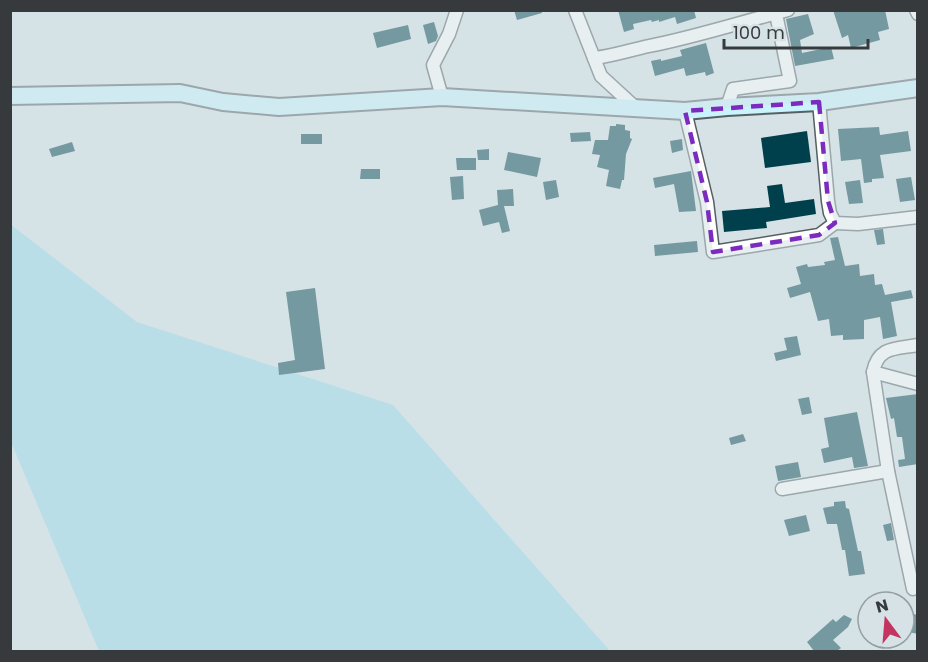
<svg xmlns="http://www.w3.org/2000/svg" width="928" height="662" font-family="Poppins,sans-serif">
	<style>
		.green { fill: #99daec }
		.building { fill: #00404d }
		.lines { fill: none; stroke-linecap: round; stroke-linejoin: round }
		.minor-casing { stroke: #566063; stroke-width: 15 }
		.secondary-casing { stroke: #566063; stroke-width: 20 }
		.minor { stroke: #fff; stroke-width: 12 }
		.secondary { stroke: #c9f4fe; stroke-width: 16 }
		.marked { fill: none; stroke: #7b2cbf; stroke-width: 4.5; stroke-dasharray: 12 8; stroke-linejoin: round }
	</style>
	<rect width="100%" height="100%" fill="#d6e2e6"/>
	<!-- green -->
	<polygon class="green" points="10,224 137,322 393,405 610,651 99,651 11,442"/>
	<!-- building -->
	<g class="building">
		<polygon points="514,10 541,10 542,13 517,20"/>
		<polygon points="618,10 694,10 696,18 677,24 675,17 659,22 659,20 652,22 651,20 633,24 634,29 624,32"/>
		<polygon points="833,10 885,10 889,29 878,32 880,40 851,48 848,35 842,38"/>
		<polygon points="808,14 814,34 800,40 802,53 831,47 834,59 795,66 786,19"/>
		<polygon points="434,22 438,36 436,41 428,44 423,25"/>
		<polygon points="408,25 411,39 377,48 373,33"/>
		<polygon points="706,43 714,73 706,76 705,72 686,76 684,68 655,76 651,61 661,59 661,61 682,56 680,50"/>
		<polygon points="616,124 625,125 625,130 630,131 630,138 632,139 626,154 624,180 622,180 620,189 606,186 609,170 597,167 600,155 592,154 595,140 608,140 610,126 616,126"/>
		<polygon points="879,127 880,135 908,131 911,151 880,155 884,178 872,179 872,182 864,183 861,159 841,161 838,129"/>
		<polygon points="807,131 811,162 765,168 761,138"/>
		<polygon points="590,132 591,141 571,142 570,133"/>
		<rect x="301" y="134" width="21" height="10"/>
		<polygon points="682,139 683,150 672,153 670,141"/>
		<polygon points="72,142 75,151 52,157 49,149"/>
		<polygon points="489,149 489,160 478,160 477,150"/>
		<polygon points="508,152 541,158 537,177 504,170"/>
		<polygon points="456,158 476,158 476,170 457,170"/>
		<polygon points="361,169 380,169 380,179 360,179"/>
		<polygon points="691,171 696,211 679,212 674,184 655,188 653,178"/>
		<polygon points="463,176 464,199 452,200 450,177"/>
		<polygon points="911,177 915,200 900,202 896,179"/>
		<polygon points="556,180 559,197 546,200 543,182"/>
		<polygon points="860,180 863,203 849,204 845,182"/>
		<polygon points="782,184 785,203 814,199 816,214 766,222 767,228 724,232 722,211 770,207 767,186"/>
		<polygon points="513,189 514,206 504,206 510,231 502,233 499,222 483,226 479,210 498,205 497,190"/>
		<polygon points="883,229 885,244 877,245 874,230"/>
		<polygon points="838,237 845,266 859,264 860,276 874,274 875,285 882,284 885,295 911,290 913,298 891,302 897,336 883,339 880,317 864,320 864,339 843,340 843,335 831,336 829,319 818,321 810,292 790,298 787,288 801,284 796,267 807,264 808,267 825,265 824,262 835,260 830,238"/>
		<polygon points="697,241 698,252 655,256 654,245"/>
		<polygon points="315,288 325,369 279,375 278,363 295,360 286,292"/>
		<polygon points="797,336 801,355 776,361 774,353 787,350 784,338"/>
		<polygon points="918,394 918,464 899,467 898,460 905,459 902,437 897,437 894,418 891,419 886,398"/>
		<polygon points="809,397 812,413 802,415 798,399"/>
		<polygon points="857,412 868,466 854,468 852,457 824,463 821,449 829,447 824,418"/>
		<polygon points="743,434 746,441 731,445 729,438"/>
		<polygon points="798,462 801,477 778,481 775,466"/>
		<polygon points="845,501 846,508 849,509 858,551 861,551 865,574 849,576 845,550 842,550 837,524 827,524 823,508 834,506 834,502"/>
		<polygon points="806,515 810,531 789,536 784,520"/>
		<polygon points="891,523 894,540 887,541 883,525"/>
		<polygon points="905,612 918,615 918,634 904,631"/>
		<polygon points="844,615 852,619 848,627 833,640 841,648 837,651 814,651 807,642 833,619 836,622"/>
	</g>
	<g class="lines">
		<!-- minor casing -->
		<g class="minor-casing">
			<g id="minor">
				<polyline points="575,10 601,76 637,109"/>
				<polyline points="916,10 918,14"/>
				<path d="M594 58C613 56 630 50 649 46 695 37 741 22 788 10"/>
				<polyline points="442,97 433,65 449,34 457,10"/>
				<polyline points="819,102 828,201 830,213 835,223 858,224 918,217"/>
				<polyline points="727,107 733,89 790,81 776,14"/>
				<polyline points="685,111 707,202 713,252 819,235 835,223"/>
				<polyline points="873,372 918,384"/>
				<polyline points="782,489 888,471"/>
				<path d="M913 589 888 471 873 372C878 346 896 349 918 345"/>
			</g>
		</g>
		<!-- secondary casing -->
		<g class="secondary-casing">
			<polyline id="secondary" points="10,96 180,93 223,102 279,107 442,97 685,111 727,107 819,102 918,88"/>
		</g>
		<!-- minor -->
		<use href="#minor" class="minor"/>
		<!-- secondary -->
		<use href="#secondary" class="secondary"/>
	</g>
	<!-- marked area -->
	<path d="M0 0H928V662H0ZM819 102 828 201 835 223 819 235 713 252 707 202 685 111Z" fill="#d6e2e6" fill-opacity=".55" fill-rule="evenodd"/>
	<path class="marked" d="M819 102 828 201 835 223 819 235 713 252 707 202 685 111Z"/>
	<!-- border -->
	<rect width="928" height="662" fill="none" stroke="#363a3c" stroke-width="24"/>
	<!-- north arrow -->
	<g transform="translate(886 620) rotate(344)"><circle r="28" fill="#d6e2e6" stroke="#969fa2" stroke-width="1.5"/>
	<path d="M0-4.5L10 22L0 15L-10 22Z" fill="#c33560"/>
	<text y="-9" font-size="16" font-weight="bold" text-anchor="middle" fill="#363a3c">N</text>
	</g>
	<!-- scale -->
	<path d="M724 39v9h144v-9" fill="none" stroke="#363a3c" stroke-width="3"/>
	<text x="733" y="39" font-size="18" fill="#363a3c" stroke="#d6e2e6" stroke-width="4.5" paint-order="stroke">100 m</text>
</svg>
